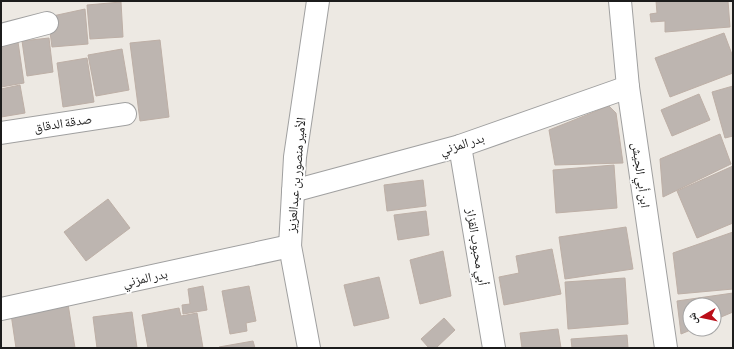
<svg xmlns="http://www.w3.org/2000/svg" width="734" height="349" font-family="'Asap Condensed','Noto Naskh Arabic',sans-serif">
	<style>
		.building { fill: #bdb5b0; stroke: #bdafa6 }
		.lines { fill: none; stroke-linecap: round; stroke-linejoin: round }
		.minor-casing { stroke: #a0a0a0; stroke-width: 24 }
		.minor { stroke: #fff; stroke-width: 22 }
		.labels { text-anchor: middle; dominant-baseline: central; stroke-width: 4; stroke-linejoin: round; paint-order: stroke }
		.street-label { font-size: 13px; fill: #1c1c1c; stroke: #fff }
	</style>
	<rect width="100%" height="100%" fill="#ede9e3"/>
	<!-- building -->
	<g class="building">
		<polygon points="656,1 728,1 730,27 665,32 665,21 651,22 650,14 657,13"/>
		<polygon points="121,2 123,37 90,39 87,5"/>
		<polygon points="85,9 88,44 52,47 48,17"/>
		<polygon points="724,33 733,57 733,73 670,97 655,58"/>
		<polygon points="49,38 53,72 27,76 22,41"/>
		<polygon points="160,40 169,117 140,121 130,43"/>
		<polygon points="18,42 24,83 1,87 1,45"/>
		<polygon points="122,49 129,90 96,96 88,55"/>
		<polygon points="87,58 94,102 63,107 57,63"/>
		<polygon points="20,85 25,113 1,117 1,89"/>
		<polygon points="733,86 733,136 725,138 712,92"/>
		<polygon points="699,94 710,120 672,136 661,110"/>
		<polygon points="609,106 616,113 623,163 555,165 549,130"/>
		<polygon points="720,134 731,164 663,197 660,159"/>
		<polygon points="614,165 617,208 556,213 553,170"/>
		<polygon points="733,166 733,223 697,238 677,191"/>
		<polygon points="423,180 426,206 387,211 384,185"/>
		<polygon points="108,199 130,228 86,261 64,232"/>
		<polygon points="426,211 429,235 398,240 394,215"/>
		<polygon points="626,227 633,269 565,279 559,237"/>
		<polygon points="733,232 733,289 678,294 673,253"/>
		<polygon points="552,249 561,294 504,305 499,277 519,273 516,256"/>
		<polygon points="443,251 451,296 420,304 410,260"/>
		<polygon points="379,277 389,318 354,326 344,285"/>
		<polygon points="625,278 628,324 568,329 565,282"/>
		<polygon points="203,286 207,310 183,314 182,305 190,304 188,289"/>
		<polygon points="249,286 256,321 246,323 247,331 230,334 222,291"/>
		<polygon points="733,293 733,312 714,320 714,305 690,305 690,329 693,329 681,334 677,301"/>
		<polygon points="68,304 75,348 16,348 11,314"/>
		<polygon points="179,308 181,316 197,313 203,348 148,348 142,315"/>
		<polygon points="132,312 137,348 97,348 93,317"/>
		<polygon points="444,318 455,330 436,348 429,348 421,339"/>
		<polygon points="558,329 561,348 522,348 520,333"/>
		<polygon points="627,335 628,348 572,348 571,339"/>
		<polygon points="253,341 255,348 219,348 219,347"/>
	</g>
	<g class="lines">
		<!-- minor casing -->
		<g class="minor-casing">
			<g id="minor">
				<polyline points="620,1 628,87 666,348"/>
				<polyline points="1,35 47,23"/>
				<polyline points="1,133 125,114"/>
				<polyline points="460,146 494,348"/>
				<polyline points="293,191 460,146 628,87"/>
				<polyline points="1,309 290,246"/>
				<polyline points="309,348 290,246 295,157 318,1"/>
			</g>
		</g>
		<!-- minor -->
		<use href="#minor" class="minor"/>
	</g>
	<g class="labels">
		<!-- street labels -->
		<g class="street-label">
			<text transform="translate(63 123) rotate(-9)">صدقة الدقاق</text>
			<text transform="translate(462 144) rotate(-17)">بدر المزني</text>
			<text transform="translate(296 175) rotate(-85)">الأمير منصور بن عبدالعزيز</text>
			<text transform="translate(641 175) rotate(82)">ابن أبي الجيش</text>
			<text transform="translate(477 247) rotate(81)">أبي محبوب القزاز</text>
			<text transform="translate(145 278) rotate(-12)">بدر المزني</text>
		</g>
	</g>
	<!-- border -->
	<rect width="734" height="349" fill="none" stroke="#1c1c1c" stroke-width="4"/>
	<!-- north arrow -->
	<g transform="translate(702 317) rotate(261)"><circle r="19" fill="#ffffff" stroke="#a4a4a4"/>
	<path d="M0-3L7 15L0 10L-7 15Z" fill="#bb0e18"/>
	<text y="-6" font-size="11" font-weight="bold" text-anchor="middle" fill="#1c1c1c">ش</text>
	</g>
</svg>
